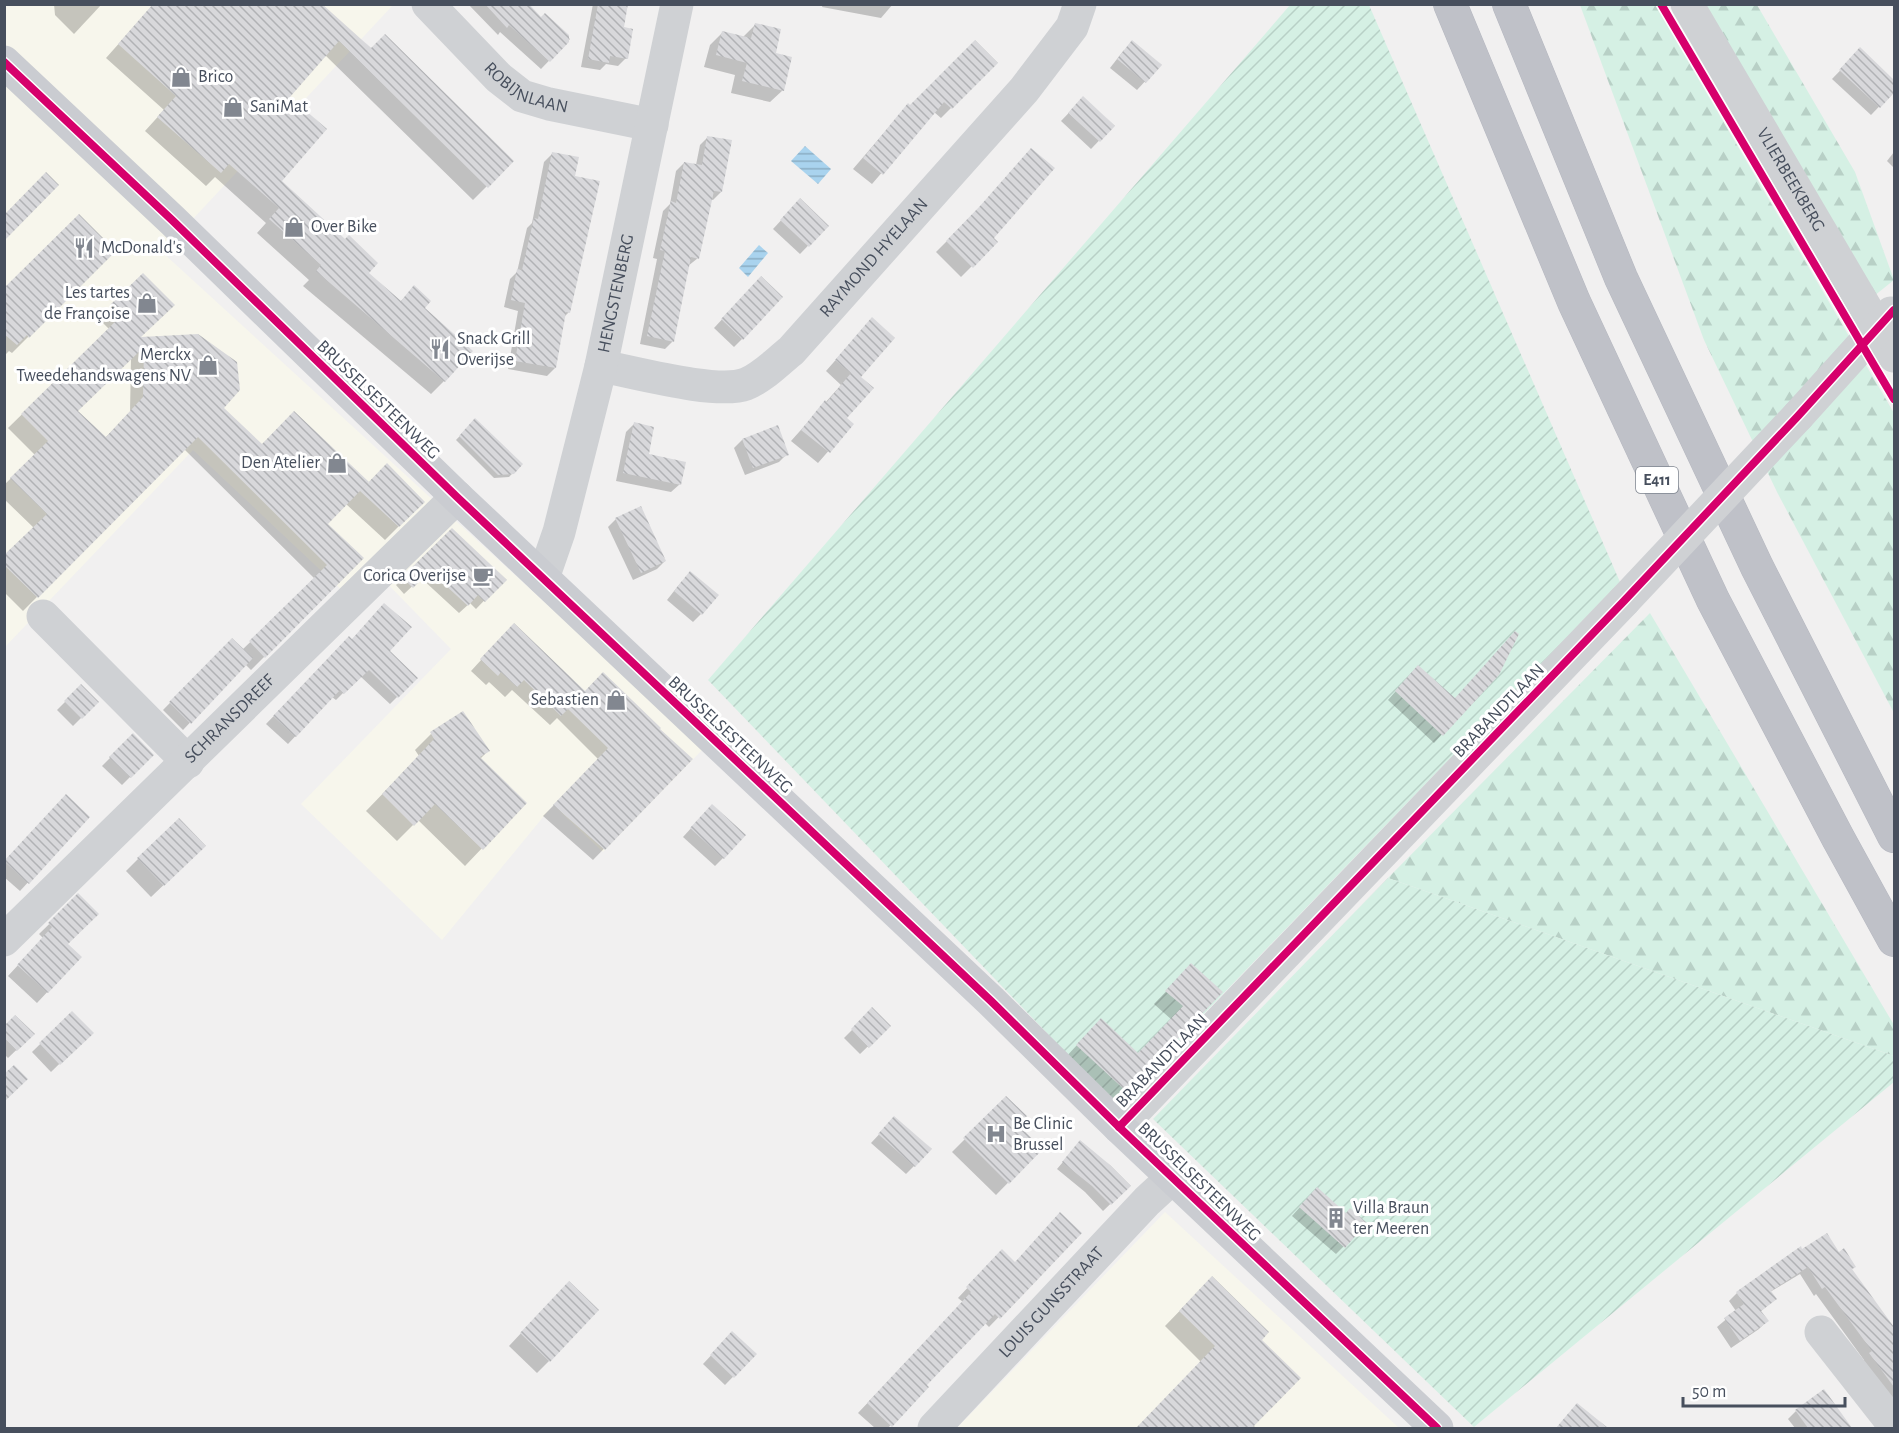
<svg xmlns="http://www.w3.org/2000/svg" width="1899" height="1433" font-family="'Alegreya Sans',sans-serif">
	<style>
		.commercial { fill: #f7f6ec }
		.forest { fill: url(#forest-firs) }
		.garden { fill: url(#garden-furrows) }
		.water { fill: url(#water-rules) }
		.shadow { fill: #0003; fill-rule: evenodd }
		.building { fill: url(#building-back-hatch); fill-rule: evenodd }
		.lines { fill: none; stroke-linecap: round; stroke-linejoin: round }
		.highway-casing { stroke: #b6b8c0; stroke-width: 34 }
		.minor { stroke: #cfd1d4; stroke-width: 33 }
		.major { stroke: #caccd1; stroke-width: 33 }
		.highway { stroke: #bfc1c8; stroke-width: 33 }
		.minor-bridge { stroke: #cfd1d4; stroke-width: 33 }
		.cycleway-casing { stroke: #fff; stroke-width: 11 }
		.cycleway { stroke: #d6006c; stroke-width: 8 }
		.labels { text-anchor: middle; dominant-baseline: central; stroke-width: 6; stroke-linejoin: round; paint-order: stroke }
		.shield { fill: #fff; stroke: #7e848e; stroke-width: 1.5 }
		.shield-label { font-size: 16px; font-weight: bold; fill: #474f5d }
		.poi-label { font-size: 18px; fill: #474f5d; stroke: #fff; text-anchor: start }
		.street-label { font-size: 18px; fill: #474f5d; stroke: #fff }
	</style>
	<defs>
		<pattern id="forest-firs" width="22" height="20" patternUnits="userSpaceOnUse" patternTransform="scale(1.5)"><rect width="22" height="20" fill="#d5f0e4"/><path d="M5 1l3.5 6h-7zM16 11l3.5 6h-7z" fill="#b8d0c6"/></pattern>
		<pattern id="garden-furrows" width="10" height="10" patternUnits="userSpaceOnUse" patternTransform="scale(1.5)"><rect width="10" height="10" fill="#d5f0e4"/><path d="M-1 1l2-2M0 10L10 0M9 11l2-2" fill="none" stroke="#b8d0c6"/></pattern>
		<pattern id="water-rules" width="6" height="5" patternUnits="userSpaceOnUse" patternTransform="scale(1.5)"><rect width="6" height="5" fill="#a9d3ee"/><path d="M0 2.5h6" fill="none" stroke="#8baec4"/></pattern>
		<pattern id="building-back-hatch" width="6" height="6" patternUnits="userSpaceOnUse" patternTransform="scale(1.5)"><rect width="6" height="6" fill="#d8d8db"/><path d="M-1 5l2 2M0 0l6 6M5-1l2 2" fill="none" stroke="#b1b2b5"/></pattern>
	</defs>
	<rect width="100%" height="100%" fill="#f1f0f0"/>
	<!-- commercial -->
	<g class="commercial">
		<polygon points="5,5 393,5 162,252 704,748 603,852 553,805 442,940 301,804 451,649 376,572 349,597 193,450 5,647"/>
		<polygon points="1165,1212 1399,1428 957,1428"/>
	</g>
	<!-- forest -->
	<g class="forest">
		<polygon points="1580,5 1655,5 1894,413 1894,713 1777,492 1704,340"/>
		<polygon points="1701,5 1757,5 1855,172 1894,280 1874,296"/>
		<polygon points="1650,613 1894,1025 1894,1056 1388,878"/>
	</g>
	<!-- garden -->
	<g class="garden">
		<polygon points="1290,5 1369,5 1620,582 1116,1105 708,680"/>
		<polygon points="1388,878 1894,1056 1894,1082 1474,1427 1153,1119"/>
	</g>
	<!-- water -->
	<g class="water">
		<polygon points="805,146 831,169 818,184 791,161"/>
		<polygon points="759,245 768,253 748,277 739,268"/>
	</g>
	<!-- shadow -->
	<g class="shadow">
		<polygon points="54,4 102,4 74,34 55,15"/>
		<polygon points="154,4 319,4 370,50 512,161 473,200 325,55 287,97 280,181 366,273 400,302 414,287 423,308 444,381 431,394 303,286 309,280 257,233 266,223 215,177 206,186 145,131 164,110 106,58"/>
		<polygon points="468,4 527,4 541,19 545,15 570,39 541,69 500,32 498,35"/>
		<polygon points="593,4 626,4 622,28 626,58 618,66 606,64 600,70 581,67"/>
		<polygon points="823,4 893,4 881,18 822,7"/>
		<polygon points="755,25 774,54 783,90 770,102 731,93 735,75 704,67 710,45 722,33 743,37"/>
		<polygon points="1124,50 1160,65 1137,90 1110,68"/>
		<polygon points="1860,50 1894,82 1894,91 1871,115 1832,79"/>
		<polygon points="996,63 941,118 934,112 872,184 853,169 908,105 910,107"/>
		<polygon points="1083,98 1113,126 1091,149 1061,121"/>
		<polygon points="708,137 721,192 713,200 710,199 698,258 688,266 673,341 665,349 640,344 657,259 653,258 663,211 670,204 676,171 684,163 696,165 700,145"/>
		<polygon points="1894,152 1894,168 1887,161"/>
		<polygon points="552,154 569,312 564,317 555,368 547,376 508,369 518,311 504,307 510,279 517,272 527,228 532,223 544,162"/>
		<polygon points="800,200 827,226 800,254 773,229"/>
		<polygon points="969,219 996,242 961,277 936,252"/>
		<polygon points="114,251 12,353 9,351 4,356 4,290"/>
		<path d="M143 275 138 339 222 408 262 446 423 502 385 540 346 504 326 524 362 559 251 670 245 664 183 730 163 710 232 640 242 650 315 579 184 449 23 611 4 592V557L34 528 4 499V485L35 455 8 428 109 329 99 319ZM131 358 130 412 105 438 76 412Z"/>
		<polygon points="753,286 742,339 734,347 714,328"/>
		<polygon points="862,330 859,378 845,419 852,424 818,463 791,441 841,385 826,371"/>
		<polygon points="475,420 521,464 509,477 494,478 456,440"/>
		<polygon points="634,424 647,455 680,484 671,492 616,481 626,432"/>
		<polygon points="777,427 787,454 779,462 745,475 734,448 742,440"/>
		<polygon points="616,519 665,561 657,569 633,580 608,527"/>
		<polygon points="452,530 504,580 476,609 470,603 459,613 421,578 404,594 396,585"/>
		<polygon points="682,581 701,614 693,622 667,600"/>
		<polygon points="503,636 584,693 658,729 691,759 593,860 543,816 599,760 557,718 550,725 512,690 505,697 489,682 486,685 471,671"/>
		<polygon points="349,638 416,678 390,704 360,676 336,700 332,697 288,744 266,724"/>
		<polygon points="1498,674 1434,743 1388,700 1410,675 1454,700"/>
		<polygon points="81,686 97,702 73,726 57,710"/>
		<polygon points="431,734 488,751 480,759 525,803 465,866 418,820 397,841 366,811 419,756 415,750"/>
		<polygon points="133,735 152,755 122,785 102,766"/>
		<polygon points="58,804 88,817 20,891 4,877 4,862"/>
		<polygon points="704,814 723,858 715,866 683,837"/>
		<polygon points="192,858 151,897 126,871 138,859"/>
		<polygon points="78,896 66,944 80,957 37,1003 8,976 43,938 39,934"/>
		<polygon points="1179,978 1221,992 1113,1103 1065,1058 1089,1032 1138,1055 1172,1020 1154,1004"/>
		<polygon points="872,1010 889,1026 860,1054 844,1038"/>
		<polygon points="72,1013 91,1033 51,1072 32,1052"/>
		<polygon points="4,1028 33,1034 8,1058 4,1054"/>
		<polygon points="1006,1098 1016,1125 1041,1149 996,1195 952,1152"/>
		<polygon points="887,1126 914,1166 906,1174 871,1143"/>
		<polygon points="1074,1149 1129,1186 1103,1211 1085,1192 1057,1169"/>
		<polygon points="1309,1197 1344,1246 1336,1254 1292,1216"/>
		<polygon points="1080,1233 989,1327 985,1323 925,1385 927,1387 888,1428 875,1428 858,1413 963,1302 958,1298 1002,1251 1015,1263"/>
		<polygon points="1802,1251 1851,1270 1894,1330 1894,1406 1862,1362 1864,1360 1816,1294 1814,1296 1800,1274 1770,1292 1775,1299 1760,1312 1767,1321 1759,1329 1731,1348 1717,1327 1736,1311 1729,1301 1737,1293"/>
		<polygon points="1197,1293 1259,1340 1253,1425 1256,1428 1138,1428 1201,1362 1165,1326"/>
		<polygon points="556,1296 549,1361 537,1373 509,1346"/>
		<polygon points="732,1333 755,1354 725,1385 703,1364"/>
		<polygon points="1796,1411 1848,1426 1845,1428 1795,1428 1788,1419"/>
		<polygon points="1569,1413 1598,1423 1593,1428 1557,1428"/>
	</g>
	<!-- building -->
	<g class="building">
		<polygon points="153,4 322,4 371,48 385,34 514,161 488,188 339,41 290,97 327,129 282,181 345,239 349,235 378,263 369,273 401,301 414,285 431,301 425,308 473,351 445,382 316,271 321,265 269,219 279,208 229,164 221,173 157,117 176,96 118,44"/>
		<polygon points="485,4 529,4 541,17 545,13 569,35 569,42 550,62 509,25 507,28"/>
		<polygon points="598,4 628,4 624,27 633,29 628,59 610,56 609,63 588,59"/>
		<polygon points="755,23 781,29 776,53 792,57 784,91 742,81 747,63 716,55 722,31 751,38"/>
		<polygon points="975,40 998,63 952,109 944,102 883,175 863,158 908,103 910,105"/>
		<polygon points="1132,40 1162,65 1146,83 1117,59"/>
		<polygon points="1860,47 1894,80 1894,93 1880,108 1839,70"/>
		<polygon points="1083,96 1115,126 1100,142 1068,113"/>
		<polygon points="707,136 732,140 722,192 714,191 699,259 691,257 674,342 647,336 665,251 660,250 671,201 676,203 684,162 702,165"/>
		<polygon points="1031,148 1055,168 994,238 998,242 973,268 946,241 980,206"/>
		<polygon points="552,152 579,157 575,176 600,181 570,313 566,312 556,368 515,361 525,303 511,300 517,269 522,270 534,218 538,219"/>
		<polygon points="46,172 59,185 4,241 4,215"/>
		<polygon points="800,198 829,226 809,247 780,220"/>
		<polygon points="79,214 116,251 29,338 27,335 17,345 4,334 4,288"/>
		<path d="M143 273 175 305 141 337 198 334 237 362 240 390 224 408 262 444 294 411 369 482 361 490 387 463 425 502 399 527 360 491 328 524 364 558 265 658 249 641 327 565 198 437 38 598 4 565V555L47 514 10 478 48 441 21 414 122 315 111 304ZM144 347 143 397 106 437 78 411Z"/>
		<polygon points="761,276 783,297 743,340 721,319"/>
		<polygon points="872,317 895,338 861,377 874,388 847,418 854,424 830,453 801,430 825,400 827,402 851,373 835,360"/>
		<polygon points="475,418 523,464 514,474 498,475 459,436"/>
		<polygon points="634,422 654,427 649,454 686,462 681,485 623,473"/>
		<polygon points="778,425 789,455 753,468 742,439"/>
		<polygon points="641,506 666,561 641,573 615,518"/>
		<polygon points="452,528 507,580 485,602 478,595 468,606 430,571 413,588 402,577"/>
		<polygon points="690,571 719,595 702,615 674,591"/>
		<polygon points="384,603 412,627 390,651 418,678 398,698 369,670 344,694 340,690 296,737 273,716 349,636 352,639"/>
		<polygon points="514,623 585,691 603,672 661,728 660,729 693,759 605,850 553,805 608,748 568,709 561,716 524,680 517,687 501,672 498,676 480,659"/>
		<polygon points="1515,631 1519,634 1499,675 1443,736 1395,691 1418,665 1455,698"/>
		<polygon points="232,638 253,658 191,724 169,702"/>
		<polygon points="81,684 99,702 82,719 64,701"/>
		<polygon points="463,711 490,751 480,757 527,803 483,850 435,804 414,826 382,794 434,739 430,732"/>
		<polygon points="133,733 154,755 131,778 109,757"/>
		<polygon points="66,794 90,817 29,884 4,861"/>
		<polygon points="712,804 746,835 724,859 690,828"/>
		<polygon points="179,818 206,846 164,886 137,858"/>
		<polygon points="78,893 99,914 68,944 82,957 48,993 17,965 52,927 48,923"/>
		<polygon points="1191,963 1223,992 1127,1092 1076,1045 1101,1018 1138,1053 1183,1006 1165,991"/>
		<polygon points="872,1007 891,1026 869,1048 851,1029"/>
		<polygon points="72,1011 94,1033 60,1065 39,1043"/>
		<polygon points="15,1015 35,1034 17,1051 4,1038 4,1026"/>
		<polygon points="14,1065 28,1079 4,1102 4,1074"/>
		<polygon points="1006,1096 1027,1116 1018,1125 1043,1149 1009,1184 963,1138"/>
		<polygon points="894,1116 932,1149 915,1167 878,1134"/>
		<polygon points="1080,1140 1110,1165 1131,1186 1111,1205 1092,1186 1062,1162"/>
		<polygon points="1317,1187 1346,1213 1350,1208 1367,1223 1345,1248 1299,1207"/>
		<polygon points="1060,1212 1082,1233 1000,1319 995,1314 927,1385 929,1387 892,1427 867,1403 971,1292 966,1287 1002,1249 1015,1262"/>
		<polygon points="1827,1233 1839,1252 1844,1248 1856,1267 1852,1269 1894,1327 1894,1387 1869,1353 1872,1351 1825,1287 1822,1289 1808,1267 1771,1291 1777,1299 1761,1311 1769,1321 1740,1341 1724,1318 1744,1304 1736,1292 1801,1246 1802,1249"/>
		<polygon points="1212,1276 1269,1332 1262,1340 1301,1378 1252,1428 1136,1428 1215,1346 1179,1311"/>
		<polygon points="569,1281 599,1310 550,1362 520,1333"/>
		<polygon points="732,1331 757,1354 734,1378 710,1355"/>
		<polygon points="1824,1389 1852,1428 1808,1428 1795,1410"/>
		<polygon points="1577,1403 1608,1428 1556,1428"/>
	</g>
	<g class="lines">
		<!-- highway casing -->
		<g class="highway-casing">
			<g id="highway">
				<polyline points="1450,4 1574,302 1713,600 1838,838 1894,940"/>
				<polyline points="1509,4 1621,278 1757,567 1894,836"/>
			</g>
		</g>
		<!-- minor -->
		<g class="minor">
			<path id="s1" d="M428 4 499 78 522 96 549 104 652 125"/>
			<path id="s2" d="M1687 4 1894 356"/>
			<path id="s3" d="M601 366C634 372 717 395 746 384 763 377 777 362 791 351L1024 90 1072 27 1080 4"/>
			<polyline points="1798,416 1891,313"/>
			<path id="s4" d="M543 578 559 532 601 366 677 4"/>
			<polyline points="43,616 188,762"/>
			<path id="s5" d="M4 940 457 497"/>
			<polyline points="1119,1127 1624,601"/>
			<polyline points="1821,1332 1894,1425"/>
			<path id="s6" d="M934 1428 1147 1201 1172 1178"/>
		</g>
		<!-- major -->
		<polyline class="major" points="4,62 172,220 457,497 991,1001 1119,1127 1437,1428"/>
		<!-- highway -->
		<use href="#highway" class="highway"/>
		<!-- minor-bridge -->
		<polyline class="minor-bridge" points="1624,601 1798,416"/>
		<!-- cycleway casing -->
		<g class="cycleway-casing">
			<g id="cycleway">
				<polyline points="1661,4 1894,399"/>
				<polyline points="4,62 172,220 457,497 991,1001 1119,1127 1437,1428"/>
				<polyline points="1119,1127 1624,601 1798,416 1894,310"/>
			</g>
		</g>
		<!-- cycleway -->
		<use href="#cycleway" class="cycleway"/>
	</g>
	<!-- icons -->
	<defs>
		<g id="shop-bare" transform="scale(1.62)"><path d="M-5-2.5h2.3a2.7 3.5 0 0 1 5.4 0H5L5.5 6h-11ZM-1.5-2.5h3a1.5 2.3 0 0 0-3 0Z" fill="#828790" stroke="#fff" stroke-width="2.5" paint-order="stroke"/></g>
		<g id="restaurant-bare" transform="scale(1.62)"><path d="M-5-6h1v4h1v-4h1v4h1v-4h1v5L-1.5 .5V6h-2V.5L-5-1ZM5-6V6H3V1.5H1.5Q1.5-4 5-6Z" fill="#828790" stroke="#fff" stroke-width="2.5" paint-order="stroke"/></g>
		<g id="cafe-bare" transform="scale(1.62)"><path d="M-5.5-4.5H6V0H3Q3 3.5 0 3.5H-2.5Q-5.5 3.5-5.5 0ZM3-3.2v2h1.7v-2ZM-6 4.5H4V6H-6Z" fill="#828790" stroke="#fff" stroke-width="2.5" paint-order="stroke"/></g>
		<g id="hospital-bare" transform="scale(1.62)"><path d="M-5-5h3v3.5h4V-5h3V5h-3V1.5h-4V5h-3Z" fill="#828790" stroke="#fff" stroke-width="2.5" paint-order="stroke"/></g>
		<g id="building-bare" transform="scale(1.62)"><path d="M-4-6H4V6H1V3H-1V6H-4ZM-2.5-4.3h1.7v1.8h-1.7ZM.8-4.3h1.7v1.8H.8ZM-2.5-1h1.7V.8h-1.7ZM.8-1h1.7V.8H.8Z" fill="#828790" stroke="#fff" stroke-width="2.5" paint-order="stroke"/></g>
	</defs>
	<g fill-rule="evenodd">
		<use href="#shop-bare" x="181" y="77"/>
		<use href="#shop-bare" x="233" y="107"/>
		<use href="#shop-bare" x="294" y="227"/>
		<use href="#restaurant-bare" x="84" y="248"/>
		<use href="#shop-bare" x="147" y="303"/>
		<use href="#restaurant-bare" x="440" y="349"/>
		<use href="#shop-bare" x="208" y="365"/>
		<use href="#shop-bare" x="337" y="463"/>
		<use href="#cafe-bare" x="483" y="576"/>
		<use href="#shop-bare" x="616" y="700"/>
		<use href="#hospital-bare" x="996" y="1134"/>
		<use href="#building-bare" x="1336" y="1218"/>
	</g>
	<g class="labels">
		<!-- shield labels -->
		<rect class="shield" x="1636" y="467" width="42" height="26" rx="4.5"/>
		<g class="shield-label">
			<text x="1657" y="480">E411</text>
		</g>
		<!-- poi labels -->
		<g class="poi-label">
			<text x="198" y="77">Brico</text>
			<text x="250" y="107">SaniMat</text>
			<text x="311" y="227">Over Bike</text>
			<text x="101" y="248">McDonald's</text>
			<text x="130" y="293" text-anchor="end">Les tartes<tspan x="130" dy="21">de Françoise</tspan></text>
			<text x="457" y="339">Snack Grill<tspan x="457" dy="21">Overijse</tspan></text>
			<text x="191" y="355" text-anchor="end">Merckx<tspan x="191" dy="21">Tweedehandswagens NV</tspan></text>
			<text x="320" y="463" text-anchor="end">Den Atelier</text>
			<text x="466" y="576" text-anchor="end">Corica Overijse</text>
			<text x="599" y="700" text-anchor="end">Sebastien</text>
			<text x="1013" y="1124">Be Clinic<tspan x="1013" dy="21">Brussel</tspan></text>
			<text x="1353" y="1208">Villa Braun<tspan x="1353" dy="21">ter Meeren</tspan></text>
		</g>
		<!-- street labels -->
		<g class="street-label">
			<text stroke="none"><textPath href="#s1" startOffset="132">ROBIJNLAAN</textPath></text>
			<text stroke="none"><textPath href="#s2" startOffset="204">VLIERBEEKBERG</textPath></text>
			<text stroke="none"><textPath href="#s3" startOffset="328">RAYMOND HYELAAN</textPath></text>
			<text stroke="none"><textPath href="#s4" startOffset="294">HENGSTENBERG</textPath></text>
			<text transform="translate(378 400) rotate(44)">BRUSSELSESTEENWEG</text>
			<text transform="translate(1499 711) rotate(-46)">BRABANDTLAAN</text>
			<text stroke="none"><textPath href="#s5" startOffset="316">SCHRANSDREEF</textPath></text>
			<text transform="translate(730 735) rotate(43)">BRUSSELSESTEENWEG</text>
			<text transform="translate(1162 1061) rotate(-46)">BRABANDTLAAN</text>
			<text transform="translate(1199 1182) rotate(44)">BRUSSELSESTEENWEG</text>
			<text stroke="none"><textPath href="#s6" startOffset="172">LOUIS GUNSSTRAAT</textPath></text>
		</g>
	</g>
	<!-- border -->
	<rect width="1899" height="1433" fill="none" stroke="#474f5d" stroke-width="12"/>
	<!-- scale -->
	<path d="M1683 1397v9h162v-9" fill="none" stroke="#474f5d" stroke-width="3"/>
	<text x="1692" y="1397" font-size="18" fill="#474f5d" stroke="#ffffff" stroke-width="4.5" paint-order="stroke">50 m</text>
</svg>
